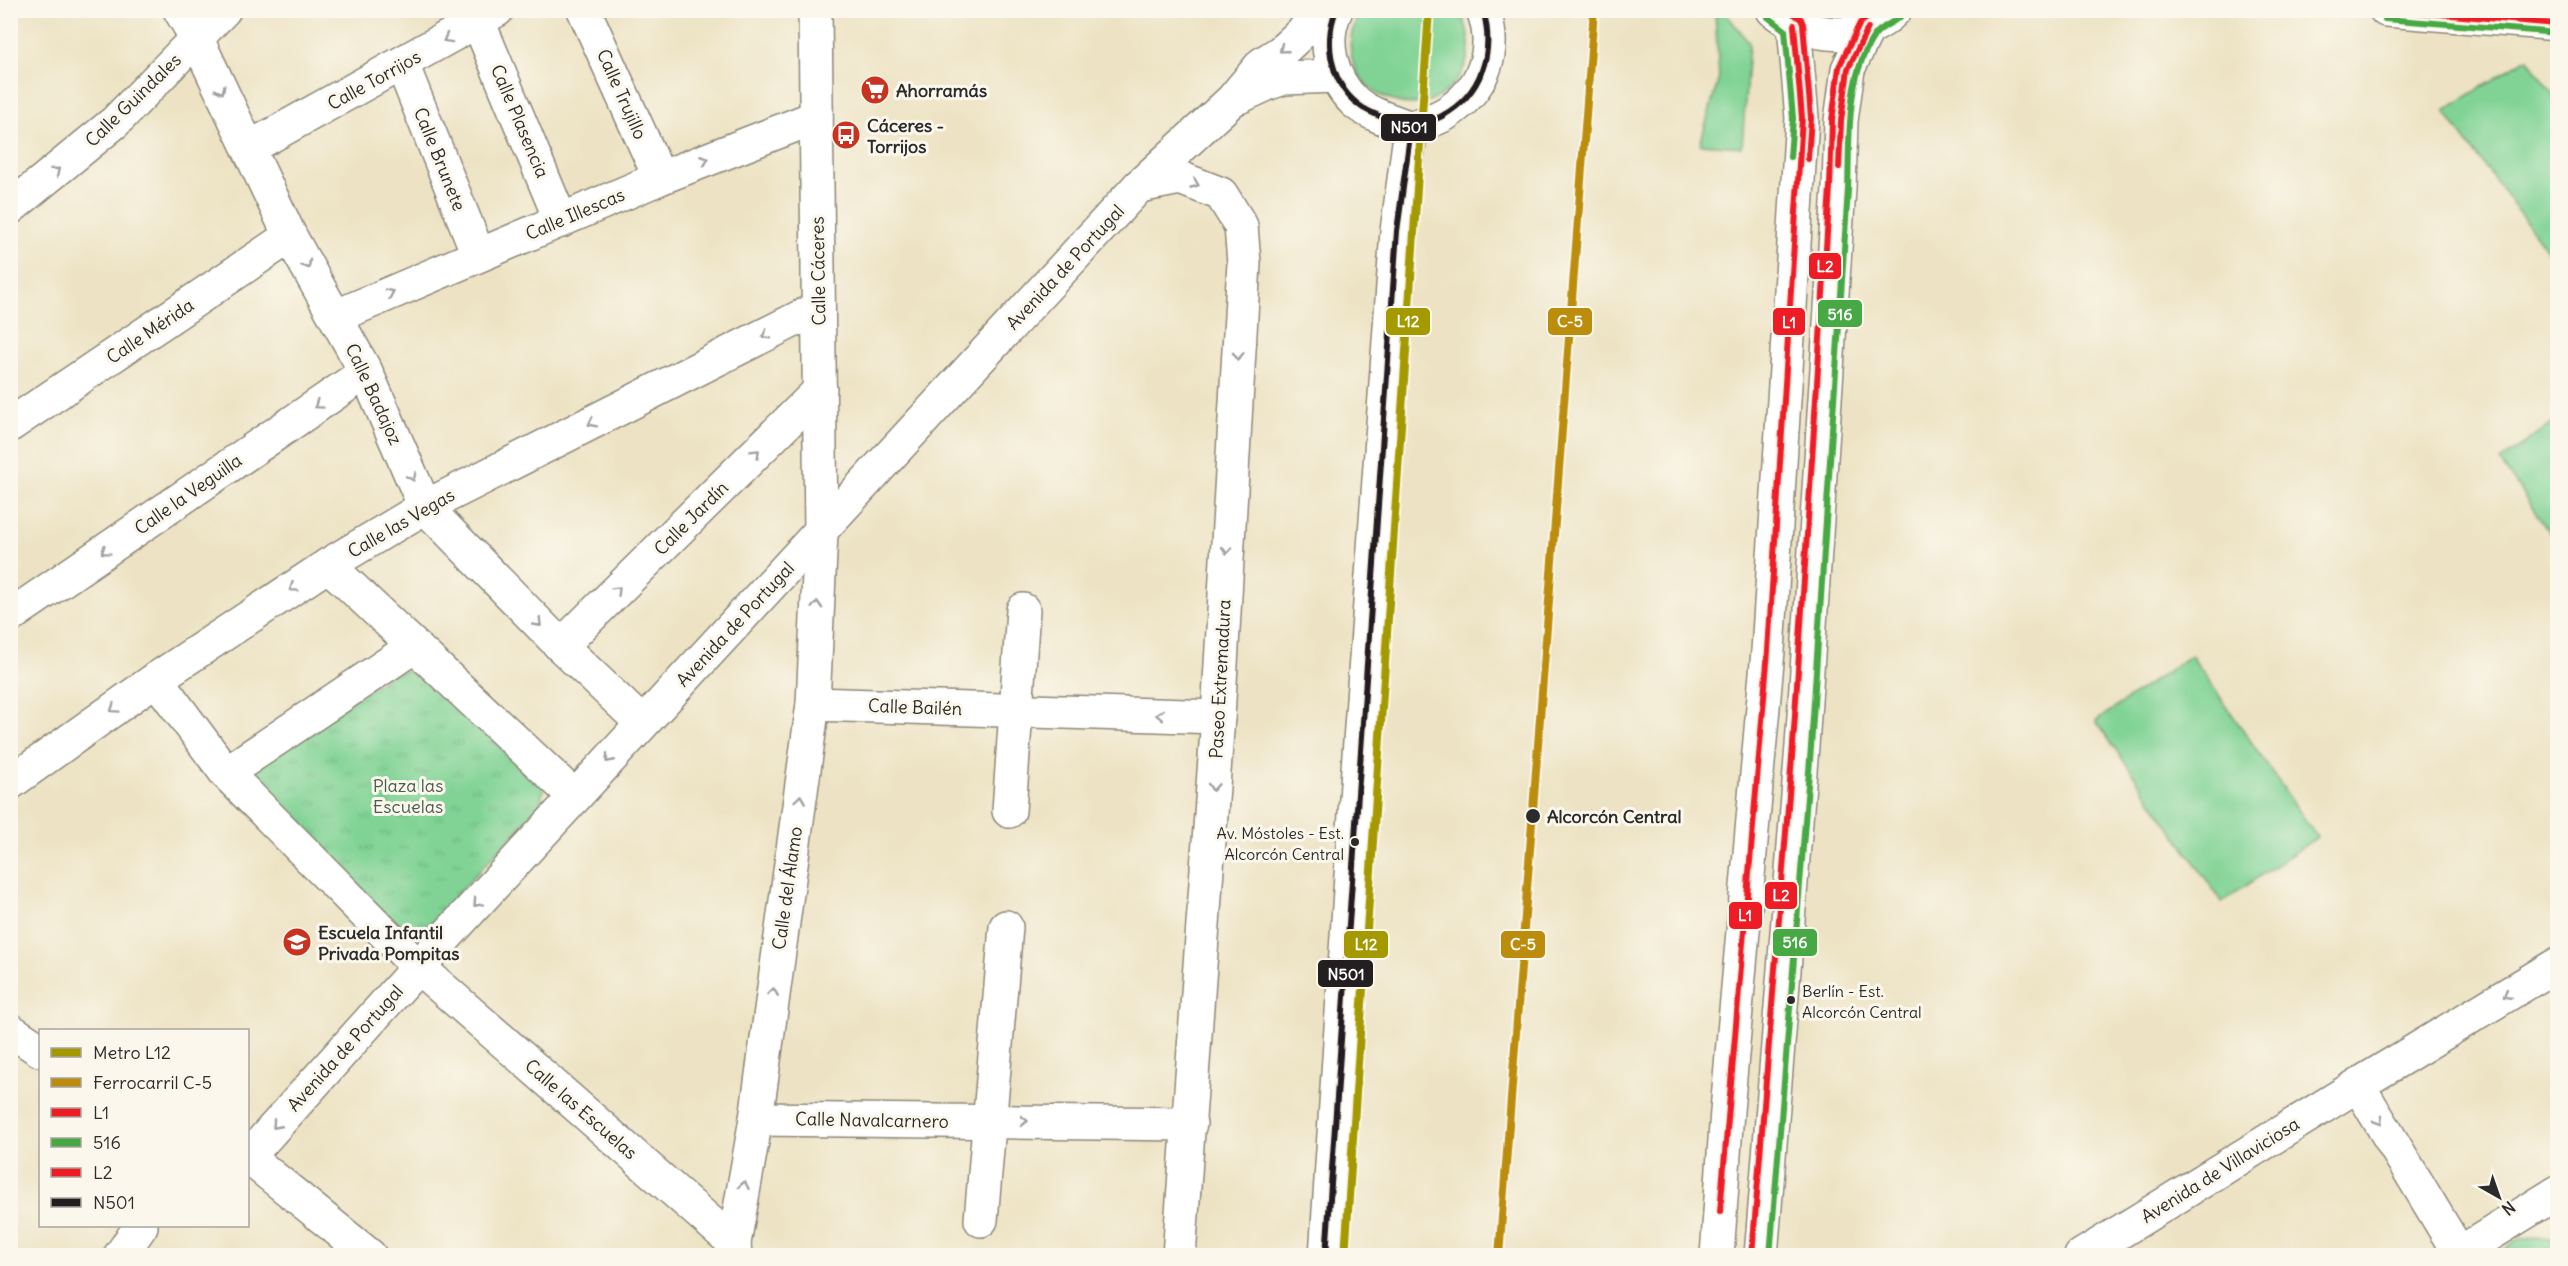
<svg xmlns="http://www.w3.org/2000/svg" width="2568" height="1266" font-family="Delius,sans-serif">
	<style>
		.grass { fill: #81d395; stroke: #567f60; stroke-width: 1.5 }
		.park { fill: url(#park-tufts); stroke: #567f60; stroke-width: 1.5 }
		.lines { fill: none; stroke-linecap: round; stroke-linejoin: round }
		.minor-casing { stroke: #8c8778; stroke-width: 36 }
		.major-casing { stroke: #8c8778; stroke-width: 36 }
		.minor { stroke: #fff; stroke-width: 33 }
		.major { stroke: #fff; stroke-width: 33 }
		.bus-1-casing { stroke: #fbf7ec; stroke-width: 10 }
		.bus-2-casing { stroke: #fbf7ec; stroke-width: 10 }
		.bus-3-casing { stroke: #fbf7ec; stroke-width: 10 }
		.bus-4-casing { stroke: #fbf7ec; stroke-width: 10 }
		.bus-1 { stroke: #ee1c25; stroke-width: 6 }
		.bus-2 { stroke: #47a944; stroke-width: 6 }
		.bus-3 { stroke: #ee1c25; stroke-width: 6 }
		.bus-4 { stroke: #231f20; stroke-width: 6 }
		.rail-1-casing { stroke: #fbf7ec; stroke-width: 12 }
		.rail-1 { stroke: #bc8d0d; stroke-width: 8 }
		.metro-1-casing { stroke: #fbf7ec; stroke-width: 12 }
		.metro-1 { stroke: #a49a00; stroke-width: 8 }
		.oneway { stroke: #a0a0a0 }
		.stop-dot { fill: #2b2b2b; stroke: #fbf7ec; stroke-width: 2 }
		.labels { text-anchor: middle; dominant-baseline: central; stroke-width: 6; stroke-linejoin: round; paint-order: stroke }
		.bus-label { font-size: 16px; fill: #2b2b2b; stroke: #fbf7ec; text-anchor: end }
		.street-label { font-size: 18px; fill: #2b2b2b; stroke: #fbf7ec }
		.poi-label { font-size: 18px; font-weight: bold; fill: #2b2b2b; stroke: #fbf7ec; text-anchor: start }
		.park-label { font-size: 18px; fill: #455d4b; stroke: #fbf7ec }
		.stop-label { font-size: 18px; font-weight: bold; fill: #2b2b2b; stroke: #fbf7ec; text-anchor: start }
		.line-badge { stroke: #fbf7ec; stroke-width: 2 }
		.badge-label { font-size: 16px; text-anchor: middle; font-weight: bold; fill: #fff }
	</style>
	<defs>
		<pattern id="park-tufts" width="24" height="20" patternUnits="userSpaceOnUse" patternTransform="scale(1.5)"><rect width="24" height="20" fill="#81d395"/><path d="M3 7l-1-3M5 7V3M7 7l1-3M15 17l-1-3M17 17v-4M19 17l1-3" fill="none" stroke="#70b581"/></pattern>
	</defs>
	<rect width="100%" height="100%" fill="#fbf7ec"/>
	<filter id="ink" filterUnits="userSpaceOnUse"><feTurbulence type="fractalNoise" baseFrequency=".0167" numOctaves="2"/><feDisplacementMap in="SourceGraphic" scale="12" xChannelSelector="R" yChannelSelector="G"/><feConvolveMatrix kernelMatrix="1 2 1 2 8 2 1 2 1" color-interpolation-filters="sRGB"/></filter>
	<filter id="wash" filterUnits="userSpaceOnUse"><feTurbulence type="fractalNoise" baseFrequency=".008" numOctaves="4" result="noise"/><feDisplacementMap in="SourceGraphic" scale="24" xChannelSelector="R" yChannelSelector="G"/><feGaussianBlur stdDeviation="1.35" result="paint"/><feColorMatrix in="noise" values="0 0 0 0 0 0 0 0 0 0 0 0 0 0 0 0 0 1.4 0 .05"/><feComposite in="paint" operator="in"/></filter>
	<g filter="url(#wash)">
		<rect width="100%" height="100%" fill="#ede3c4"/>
		<!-- grass -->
		<g class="grass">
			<path d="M1361 11H1458C1469 25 1472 46 1466 63 1433 146 1315 88 1361 11Z"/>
			<polygon points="1715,11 1724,11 1749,43 1742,147 1700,144 1719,78"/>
			<polygon points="2527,58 2557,100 2558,252 2551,256 2444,111"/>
			<polygon points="2557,420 2557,544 2500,461"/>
			<polygon points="2191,655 2317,837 2222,902 2096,721"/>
			<polygon points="2536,1237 2557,1240 2557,1255 2495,1255 2517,1241"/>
		</g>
		<!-- park -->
		<polygon class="park" points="406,671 424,675 544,788 539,807 426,928 416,934 403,934 252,780 254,770 390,675"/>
	</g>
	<g filter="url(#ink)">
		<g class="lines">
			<!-- minor casing -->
			<g class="minor-casing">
				<g id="minor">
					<polyline points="180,10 196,37 290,236 366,372 425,507 561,646 642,723"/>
					<polyline points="584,10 660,178"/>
					<path d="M1773 10C1807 38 1862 45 1895 10"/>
					<polyline points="2386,10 2558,24"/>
					<polyline points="478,21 561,221"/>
					<polyline points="402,64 478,254"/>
					<polyline points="1239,97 1269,83 1284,78 1336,76"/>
					<polyline points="249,148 497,10"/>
					<polyline points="1139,186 1180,178 1221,194 1241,226 1244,263 1218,717 1179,1256"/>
					<polyline points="10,208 115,122 224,10"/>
					<polyline points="337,316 660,178 816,117"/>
					<polyline points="10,425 290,236"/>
					<polyline points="328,565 575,797"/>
					<polyline points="10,616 366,372"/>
					<polyline points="561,646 820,390"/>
					<polyline points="156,679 226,773 418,967 734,1243"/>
					<polyline points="813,704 1218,717"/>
					<polyline points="226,773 413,647"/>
					<polyline points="10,783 156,679 328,565 425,507 818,308"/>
					<polyline points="1009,811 1023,610"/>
					<polyline points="10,1030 40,1050"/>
					<polyline points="756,1119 1190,1124"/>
					<polyline points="248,1157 418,967 1139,186 1232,100 1262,64 1281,52 1326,10"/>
					<polyline points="248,1157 370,1256"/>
					<polyline points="981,1220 1006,927"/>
					<polyline points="2459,1253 2358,1085 2558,964"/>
					<polyline points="120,1256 141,1226"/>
					<polyline points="735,1256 734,1243 756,1119 813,704 821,532 815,10"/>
					<polyline points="1717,1256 1727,1111 1768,651 1802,118 1794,25"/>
					<polyline points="1761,1256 1802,746 1839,188 1841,121 1848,69 1868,28"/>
					<polyline points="2081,1256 2358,1085"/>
					<polyline points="2455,1256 2558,1192"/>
				</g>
			</g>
			<!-- major casing -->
			<g class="major-casing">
				<g id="major">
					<path d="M1336 10C1321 41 1331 79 1355 102 1370 115 1393 121 1411 128 1422 123 1435 120 1445 114 1482 91 1499 52 1483 10"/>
					<polyline points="1326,1256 1358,769 1397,231 1411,128"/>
				</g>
			</g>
			<!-- minor -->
			<use href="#minor" class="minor"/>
			<!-- major -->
			<use href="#major" class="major"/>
			<!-- bus-1 casing -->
			<g class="bus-1-casing">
				<g id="bus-1">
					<polyline points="2392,10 2558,24"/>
					<polyline points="1839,167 1841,121 1848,69 1868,28"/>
					<polyline points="1720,1212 1768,651 1802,118 1794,25"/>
				</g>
			</g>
			<!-- bus-2 casing -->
			<g class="bus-2-casing">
				<g id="bus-2">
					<polyline points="1768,17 1785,30 1793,118 1790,157"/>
					<polyline points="2385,19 2557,33"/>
					<path d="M1770 1256 1811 747 1848 189C1850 138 1845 80 1874 36 1879 28 1892 23 1900 17"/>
				</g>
			</g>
			<!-- bus-3 casing -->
			<g class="bus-3-casing">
				<g id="bus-3">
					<polyline points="1789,10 1801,19 1803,24 1811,118 1808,159"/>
					<polyline points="2503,10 2558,15"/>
					<polyline points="1752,1255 1793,745 1830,188 1832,121 1839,67 1860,23 1878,10"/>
				</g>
			</g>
			<!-- bus-4 casing -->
			<g class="bus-4-casing">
				<g id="bus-4">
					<path d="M1336 10C1323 44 1331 87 1363 108 1378 117 1395 122 1411 128 1421 124 1432 121 1442 116 1482 94 1495 52 1483 10"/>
					<polyline points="1326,1256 1397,231 1411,128"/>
				</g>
			</g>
			<!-- bus-1 -->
			<use href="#bus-1" class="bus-1"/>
			<!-- bus-2 -->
			<use href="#bus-2" class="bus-2"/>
			<!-- bus-3 -->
			<use href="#bus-3" class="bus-3"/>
			<!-- bus-4 -->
			<use href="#bus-4" class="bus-4"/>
			<!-- rail-1 casing -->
			<g class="rail-1-casing">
				<polyline id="rail-1" points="1499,1256 1594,10"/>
			</g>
			<!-- rail-1 -->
			<use href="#rail-1" class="rail-1"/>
			<!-- metro-1 casing -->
			<g class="metro-1-casing">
				<polyline id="metro-1" points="1345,1256 1429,10"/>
			</g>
			<!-- metro-1 -->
			<use href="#metro-1" class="metro-1"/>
		</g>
		<!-- one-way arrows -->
		<defs><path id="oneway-chevron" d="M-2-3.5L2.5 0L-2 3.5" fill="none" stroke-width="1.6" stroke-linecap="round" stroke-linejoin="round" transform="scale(1.5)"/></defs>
		<g class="oneway">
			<use href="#oneway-chevron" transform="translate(447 39) rotate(151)"/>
			<use href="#oneway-chevron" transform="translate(1283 49) rotate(141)"/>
			<use href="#oneway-chevron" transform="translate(221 90) rotate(64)"/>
			<use href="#oneway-chevron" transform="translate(705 160) rotate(-21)"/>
			<use href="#oneway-chevron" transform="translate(56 171) rotate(-40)"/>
			<use href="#oneway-chevron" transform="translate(1195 184) rotate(22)"/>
			<use href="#oneway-chevron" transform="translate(307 265) rotate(60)"/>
			<use href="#oneway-chevron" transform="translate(390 293) rotate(-24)"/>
			<use href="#oneway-chevron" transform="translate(766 335) rotate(153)"/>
			<use href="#oneway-chevron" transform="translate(1238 356) rotate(93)"/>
			<use href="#oneway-chevron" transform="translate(318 405) rotate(145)"/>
			<use href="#oneway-chevron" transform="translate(592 423) rotate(153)"/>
			<use href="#oneway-chevron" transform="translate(756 453) rotate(-45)"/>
			<use href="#oneway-chevron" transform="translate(412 477) rotate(67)"/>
			<use href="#oneway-chevron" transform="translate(1227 550) rotate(93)"/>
			<use href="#oneway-chevron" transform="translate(105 551) rotate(145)"/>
			<use href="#oneway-chevron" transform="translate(293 588) rotate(146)"/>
			<use href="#oneway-chevron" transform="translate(617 590) rotate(-45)"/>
			<use href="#oneway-chevron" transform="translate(817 605) rotate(-87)"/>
			<use href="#oneway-chevron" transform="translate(538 623) rotate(46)"/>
			<use href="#oneway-chevron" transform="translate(114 709) rotate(145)"/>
			<use href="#oneway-chevron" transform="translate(1160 715) rotate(-178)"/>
			<use href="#oneway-chevron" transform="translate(609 759) rotate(132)"/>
			<use href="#oneway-chevron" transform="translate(1213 787) rotate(94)"/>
			<use href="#oneway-chevron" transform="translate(800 799) rotate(-82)"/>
			<use href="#oneway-chevron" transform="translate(477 903) rotate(133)"/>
			<use href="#oneway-chevron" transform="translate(773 992) rotate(-82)"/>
			<use href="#oneway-chevron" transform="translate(2507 995) rotate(149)"/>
			<use href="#oneway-chevron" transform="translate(1024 1121) rotate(1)"/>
			<use href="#oneway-chevron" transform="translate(2379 1121) rotate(59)"/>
			<use href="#oneway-chevron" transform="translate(276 1125) rotate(132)"/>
			<use href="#oneway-chevron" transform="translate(744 1185) rotate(-80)"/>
		</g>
	</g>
	<!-- icons -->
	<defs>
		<g id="supermarket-disc" transform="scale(1.5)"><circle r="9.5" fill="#c8321e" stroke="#fbf7ec"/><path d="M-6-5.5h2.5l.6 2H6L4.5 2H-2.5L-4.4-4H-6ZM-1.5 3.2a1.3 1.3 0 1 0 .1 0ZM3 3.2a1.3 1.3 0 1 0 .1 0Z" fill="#fff"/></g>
		<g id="bus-disc" transform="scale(1.5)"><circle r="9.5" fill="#c8321e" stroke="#fbf7ec"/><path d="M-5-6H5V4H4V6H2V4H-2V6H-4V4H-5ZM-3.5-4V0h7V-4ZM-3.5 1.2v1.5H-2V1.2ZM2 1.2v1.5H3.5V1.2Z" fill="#fff"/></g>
		<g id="school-disc" transform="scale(1.5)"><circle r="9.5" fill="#c8321e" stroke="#fbf7ec"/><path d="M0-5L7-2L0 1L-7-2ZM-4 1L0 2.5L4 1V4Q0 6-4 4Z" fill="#fff"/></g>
	</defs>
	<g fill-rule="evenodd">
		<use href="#supermarket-disc" x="875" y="90"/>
		<use href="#bus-disc" x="846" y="135"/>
		<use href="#school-disc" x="297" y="942"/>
	</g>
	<!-- markers -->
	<g class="stop-dot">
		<circle cx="1533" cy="816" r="8"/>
		<circle cx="1355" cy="842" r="5"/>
		<circle cx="1791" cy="1000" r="5"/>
	</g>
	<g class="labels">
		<!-- bus labels -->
		<g class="bus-label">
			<text x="1344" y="833">Av. Móstoles - Est.<tspan x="1344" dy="21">Alcorcón Central</tspan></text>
			<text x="1802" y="991" text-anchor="start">Berlín - Est.<tspan x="1802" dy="21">Alcorcón Central</tspan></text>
		</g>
		<!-- street labels -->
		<g class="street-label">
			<text transform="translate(374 80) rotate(-29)">Calle Torrijos</text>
			<text transform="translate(622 94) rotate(66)">Calle Trujillo</text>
			<text transform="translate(133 100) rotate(-44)">Calle Guindales</text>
			<text transform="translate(520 121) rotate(67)">Calle Plasencia</text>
			<text transform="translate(440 159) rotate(68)">Calle Brunete</text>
			<text transform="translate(575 214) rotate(-23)">Calle Illescas</text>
			<text transform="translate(1065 267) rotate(-47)">Avenida de Portugal</text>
			<text transform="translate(818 271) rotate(-91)">Calle Cáceres</text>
			<text transform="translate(150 331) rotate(-34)">Calle Mérida</text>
			<text transform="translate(374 394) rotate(65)">Calle Badajoz</text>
			<text transform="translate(188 494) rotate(-35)">Calle la Veguilla</text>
			<text transform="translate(691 518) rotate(-45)">Calle Jardín</text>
			<text transform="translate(401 523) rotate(-30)">Calle las Vegas</text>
			<text transform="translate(735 624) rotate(-47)">Avenida de Portugal</text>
			<text transform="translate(1220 679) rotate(-87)">Paseo Extremadura</text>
			<text transform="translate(915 707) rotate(2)">Calle Bailén</text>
			<text transform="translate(787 888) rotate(-82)">Calle del Álamo</text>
			<text transform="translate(345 1048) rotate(-48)">Avenida de Portugal</text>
			<text transform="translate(581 1109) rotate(41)">Calle las Escuelas</text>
			<text transform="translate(872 1120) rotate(1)">Calle Navalcarnero</text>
			<text transform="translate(2220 1170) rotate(-32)">Avenida de Villaviciosa</text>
		</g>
		<!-- poi labels -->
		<g class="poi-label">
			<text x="896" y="90">Ahorramás</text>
			<text x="867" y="125">Cáceres -<tspan x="867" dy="21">Torrijos</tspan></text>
			<text x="318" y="932">Escuela Infantil<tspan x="318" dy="21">Privada Pompitas</tspan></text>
		</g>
		<!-- park labels -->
		<g class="park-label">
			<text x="408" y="785">Plaza las<tspan x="408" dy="21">Escuelas</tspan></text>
		</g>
		<!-- stop labels -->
		<g class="stop-label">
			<text x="1547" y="816">Alcorcón Central</text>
		</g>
	</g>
	<g class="line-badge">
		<rect x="1380" y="113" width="57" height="29" rx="6" fill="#231f20"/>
		<rect x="1808" y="252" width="34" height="28" rx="6" fill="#ee1c25"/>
		<rect x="1817" y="299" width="46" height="29" rx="6" fill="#47a944"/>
		<rect x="1385" y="307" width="46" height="29" rx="6" fill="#a49a00"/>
		<rect x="1547" y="307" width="46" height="29" rx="6" fill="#bc8d0d"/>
		<rect x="1772" y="307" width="34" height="29" rx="6" fill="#ee1c25"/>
		<rect x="1764" y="881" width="34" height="29" rx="6" fill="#ee1c25"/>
		<rect x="1728" y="901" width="35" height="29" rx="6" fill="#ee1c25"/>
		<rect x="1772" y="928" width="46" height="29" rx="6" fill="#47a944"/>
		<rect x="1343" y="930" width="46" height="29" rx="6" fill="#a49a00"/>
		<rect x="1500" y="930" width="46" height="29" rx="6" fill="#bc8d0d"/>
		<rect x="1317" y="959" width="57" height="29" rx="6" fill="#231f20"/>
	</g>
	<g class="badge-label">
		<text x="1409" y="133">N501</text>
		<text x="1825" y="272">L2</text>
		<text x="1840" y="320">516</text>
		<text x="1408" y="327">L12</text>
		<text x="1570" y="327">C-5</text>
		<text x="1789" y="328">L1</text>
		<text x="1781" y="901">L2</text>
		<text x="1745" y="921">L1</text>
		<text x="1795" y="948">516</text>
		<text x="1366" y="950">L12</text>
		<text x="1523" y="950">C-5</text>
		<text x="1346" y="980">N501</text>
	</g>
	<!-- margin -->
	<rect width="2568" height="1266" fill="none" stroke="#fbf7ec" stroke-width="36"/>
	<!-- legend -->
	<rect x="39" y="1029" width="210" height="198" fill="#fbf7ec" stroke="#a8a59f" stroke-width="1.5"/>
	<rect x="51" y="1048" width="30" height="9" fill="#a49a00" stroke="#a8a59f" stroke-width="1.5"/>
	<text x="93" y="1059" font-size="18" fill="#2b2b2b">Metro L12</text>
	<rect x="51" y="1078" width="30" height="9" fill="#bc8d0d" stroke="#a8a59f" stroke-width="1.5"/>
	<text x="93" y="1089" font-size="18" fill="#2b2b2b">Ferrocarril C-5</text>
	<rect x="51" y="1108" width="30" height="9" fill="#ee1c25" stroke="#a8a59f" stroke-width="1.5"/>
	<text x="93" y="1119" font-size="18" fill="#2b2b2b">L1</text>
	<rect x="51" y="1138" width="30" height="9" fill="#47a944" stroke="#a8a59f" stroke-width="1.5"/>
	<text x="93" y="1149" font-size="18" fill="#2b2b2b">516</text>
	<rect x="51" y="1168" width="30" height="9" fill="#ee1c25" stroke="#a8a59f" stroke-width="1.5"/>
	<text x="93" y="1179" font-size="18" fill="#2b2b2b">L2</text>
	<rect x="51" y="1198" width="30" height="9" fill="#231f20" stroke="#a8a59f" stroke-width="1.5"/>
	<text x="93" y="1209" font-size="18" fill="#2b2b2b">N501</text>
	<!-- north arrow -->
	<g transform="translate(2499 1197) rotate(140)" stroke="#fbf7ec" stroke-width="4.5" paint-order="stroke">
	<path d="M0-4.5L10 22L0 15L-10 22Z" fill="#2b2b2b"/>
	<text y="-9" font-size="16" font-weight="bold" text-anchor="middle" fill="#2b2b2b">N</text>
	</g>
</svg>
